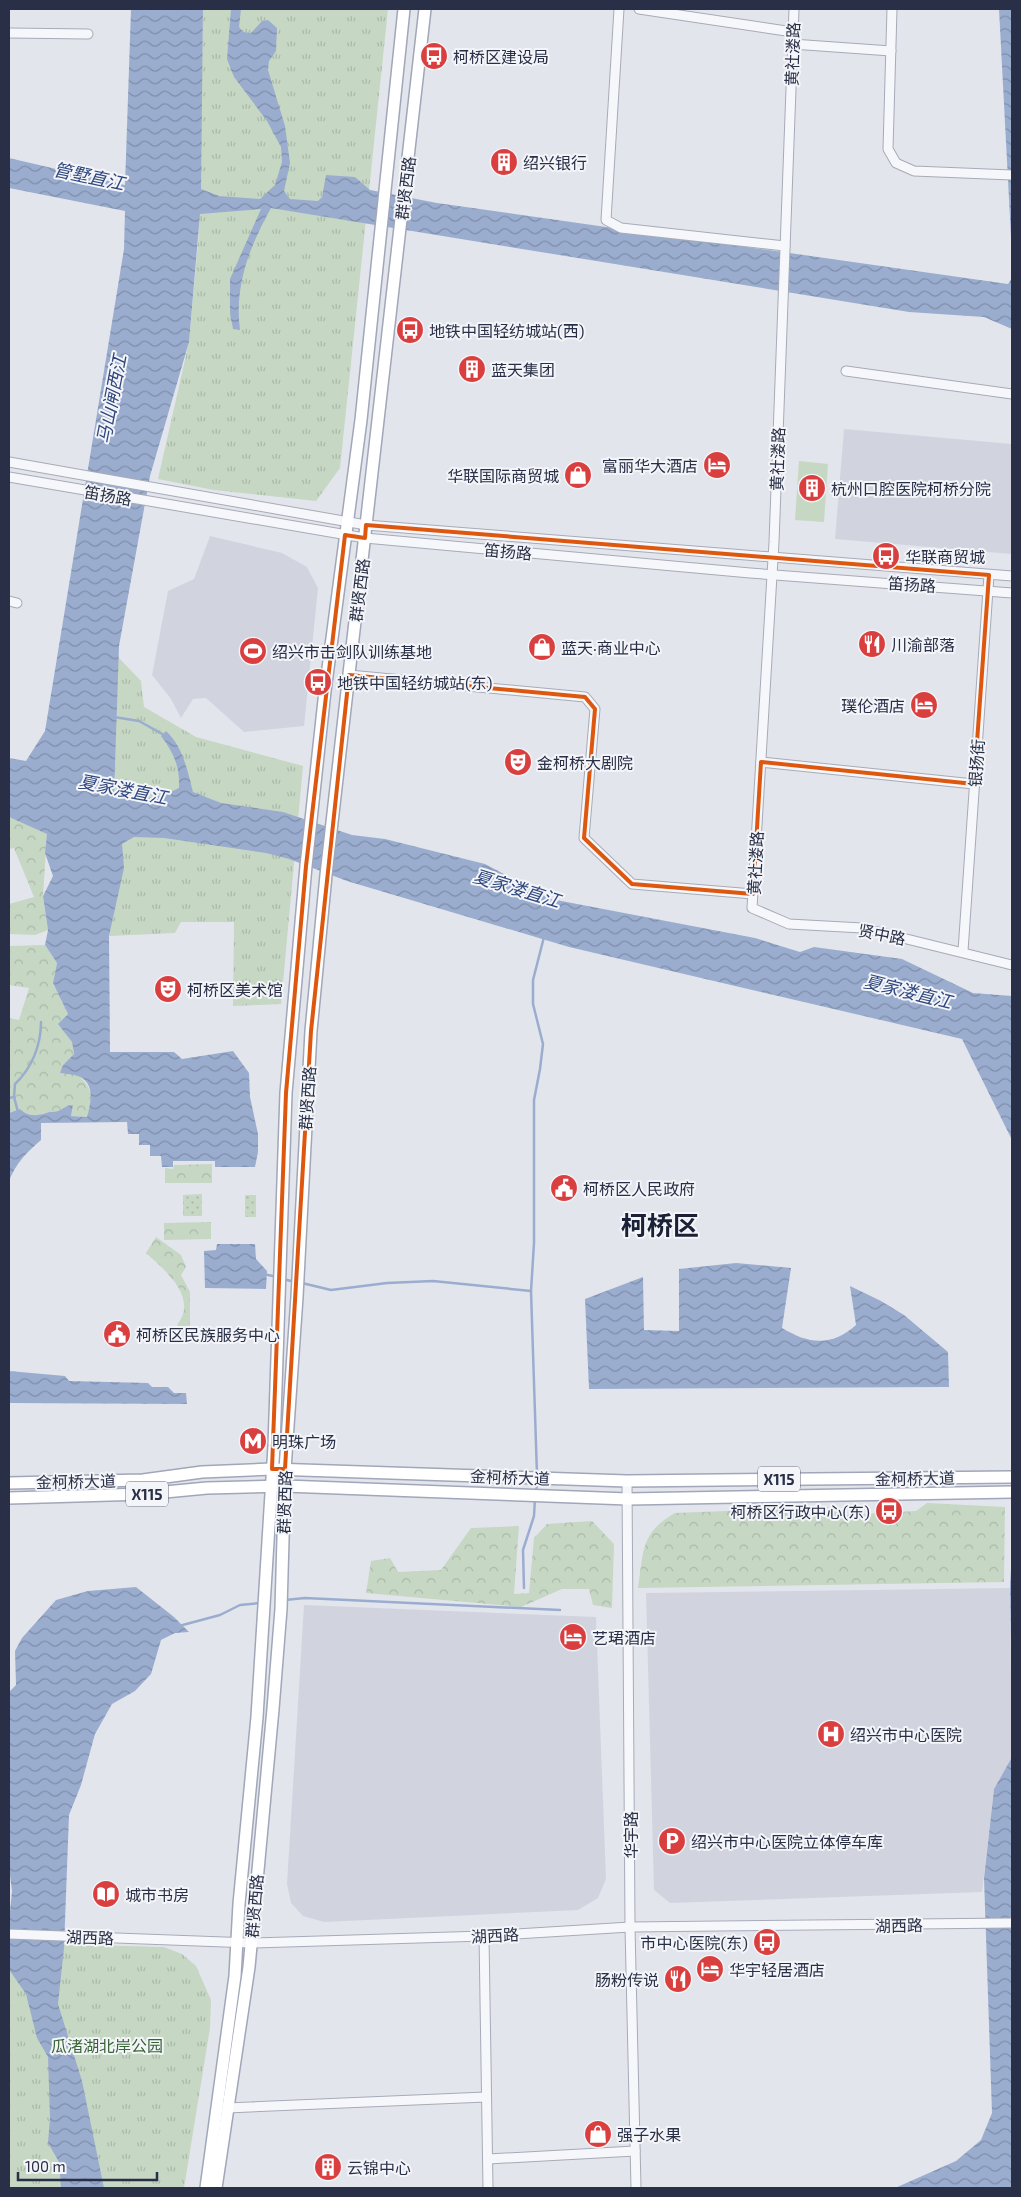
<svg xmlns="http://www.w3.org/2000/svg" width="1021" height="2197" font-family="'Exo 2','Noto Sans SC',sans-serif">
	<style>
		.built { fill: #d1d4de }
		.grass { fill: url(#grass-dots) }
		.forest { fill: url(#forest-crowns) }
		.park { fill: url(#park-tufts) }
		.pitch { fill: #c6d7c3 }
		.water { fill: url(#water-waves) }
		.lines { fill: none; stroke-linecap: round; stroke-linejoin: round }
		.stream { stroke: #9badcf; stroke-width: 2.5 }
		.minor-casing { stroke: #a7abb7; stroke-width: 11 }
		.major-casing { stroke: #a1a7b9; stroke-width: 14 }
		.minor { stroke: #f6f7fa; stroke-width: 9 }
		.major { stroke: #fff; stroke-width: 11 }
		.marked { fill: none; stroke: #de570f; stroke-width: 4; stroke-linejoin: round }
		.labels { text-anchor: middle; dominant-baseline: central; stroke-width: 4; stroke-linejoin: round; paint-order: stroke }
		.shield { fill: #f3f5f9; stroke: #666a7c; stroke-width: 1 }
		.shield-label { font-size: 15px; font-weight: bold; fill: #292f46 }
		.street-label { font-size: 16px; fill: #292f46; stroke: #f3f5f9 }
		.poi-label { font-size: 16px; fill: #292f46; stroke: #f3f5f9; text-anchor: start }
		.park-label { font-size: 16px; fill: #376335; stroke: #f3f5f9 }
		.water-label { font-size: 18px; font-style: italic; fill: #2f477e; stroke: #f3f5f9 }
		.town-label { font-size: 26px; font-weight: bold; fill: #1b2137; stroke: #f3f5f9 }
	</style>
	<defs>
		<pattern id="grass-dots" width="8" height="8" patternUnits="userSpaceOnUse" patternTransform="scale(1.25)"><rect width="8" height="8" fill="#c6d7c3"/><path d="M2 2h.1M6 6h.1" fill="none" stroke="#aab9a9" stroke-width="1.8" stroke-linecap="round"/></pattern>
		<pattern id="forest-crowns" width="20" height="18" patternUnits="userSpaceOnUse" patternTransform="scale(1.25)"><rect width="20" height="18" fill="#c6d7c3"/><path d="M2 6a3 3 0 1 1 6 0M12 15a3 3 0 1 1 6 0" fill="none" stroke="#aab9a9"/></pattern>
		<pattern id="park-tufts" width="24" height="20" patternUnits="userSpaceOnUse" patternTransform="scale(1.25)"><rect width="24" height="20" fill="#c6d7c3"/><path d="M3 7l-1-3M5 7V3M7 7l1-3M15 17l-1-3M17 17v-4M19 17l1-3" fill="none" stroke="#aab9a9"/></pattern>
		<pattern id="water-waves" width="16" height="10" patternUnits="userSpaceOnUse" patternTransform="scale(1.25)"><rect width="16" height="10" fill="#9badcf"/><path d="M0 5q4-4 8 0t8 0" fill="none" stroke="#7e8daa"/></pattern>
	</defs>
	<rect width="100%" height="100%" fill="#e3e5ec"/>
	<!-- built -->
	<g class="built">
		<polygon points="844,429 1012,444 1012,554 835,539"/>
		<polygon points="210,536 282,553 307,567 318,588 304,726 244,732 206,698 193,699 181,718 171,699 152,675 168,591 194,579"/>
		<polygon points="1010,1588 1012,1757 994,1789 982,1892 670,1903 654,1890 646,1593"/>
		<polygon points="304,1605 596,1617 606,1879 598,1898 578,1910 324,1922 303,1916 291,1903 287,1884"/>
	</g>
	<!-- grass -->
	<g class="grass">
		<polygon points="202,1194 202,1216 183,1216 183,1195"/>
		<rect x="245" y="1195" width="11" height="22"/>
	</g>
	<!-- forest -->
	<g class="forest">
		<polygon points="9,817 47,833 43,896 48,930 35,935 9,934 9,904 34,897 14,848 9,849"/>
		<path d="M45 945 57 963 53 983 68 1014 59 1024 72 1042 74 1055 63 1065C86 1080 97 1088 88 1117L71 1116 73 1105C66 1105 64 1109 58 1111 58 1111 51 1111 50 1112 37 1114 33 1120 20 1109L9 1113V1018L19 1020 29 988 9 985V946Z"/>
		<polygon points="212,1164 212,1183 165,1183 165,1168 173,1169 174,1165"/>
		<polygon points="211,1222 211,1239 164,1240 164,1223"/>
		<path d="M156 1237 181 1255 186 1267 181 1275 190 1292V1339L177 1325C199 1298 165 1270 146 1253Z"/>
		<path d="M927 1503 1005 1507 1004 1582 638 1588C644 1551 640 1533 675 1513L827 1507 845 1515 916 1511Z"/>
		<polygon points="592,1521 614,1544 612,1608 593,1605 589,1589 562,1589 521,1607 366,1593 371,1561 390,1558 398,1572 441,1570 471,1528 519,1526 514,1594 529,1593 534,1538 547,1524"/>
	</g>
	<!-- park -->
	<g class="park">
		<polygon points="203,9 388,9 340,468 316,501 214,490 158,479 189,342 199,232"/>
		<polygon points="118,657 141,681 144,707 196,737 303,766 281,1004 233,1006 234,922 181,922 175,933 109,936 115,904 114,753"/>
		<polygon points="9,1943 164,1947 182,1954 196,1966 211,2000 210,2028 184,2188 9,2188"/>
	</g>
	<!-- pitch -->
	<polygon class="pitch" points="799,461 828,464 824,522 795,520"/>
	<!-- water -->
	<g class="water">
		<path d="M131 9H203L201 189 219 196 260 199 275 185 282 162 281 147 267 121 234 77 227 59 231 9H241L239 27 243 32 251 33 262 21 268 20 277 28 276 51 269 61 268 70 285 126 290 163 284 191 290 199 318 201 322 197 326 175 355 177 370 190 437 203 1008 284 1012 278V329L984 317 909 312 271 208C250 246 234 285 240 330L233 329 230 313V279L261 209 200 214 189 342 150 476 119 646 114 795C134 803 161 798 179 788 180 767 174 753 161 736L166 731C183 747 187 769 193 792L221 803 283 812 352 835 385 839 485 864 551 899 755 938 800 952 814 947 902 959 973 993 1012 996V1140L962 1039 569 947 347 881 289 859 266 853 164 838 134 837 122 844 124 868 109 936 110 1052H174L182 1059 233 1051 249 1073 250 1097 258 1134V1152L255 1167H215V1161H173V1167H162L161 1156H150V1145H139V1134H128L127 1122 41 1123V1140C27 1152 16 1163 9 1181V1113L20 1109C29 1117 36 1116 46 1113 50 1111 55 1112 58 1111 65 1108 66 1105 73 1105L71 1116 87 1117C91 1104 95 1084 80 1077 74 1074 66 1074 60 1073L63 1065 74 1054 72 1042 58 1024 68 1014 53 983 57 963 45 945 48 930 43 896 53 876 45 853 47 834 9 817V758L26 761 45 731 124 249 125 211 9 188V158L125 185Z"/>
		<polygon points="999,9 1012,9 1012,256"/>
		<polygon points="217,1244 255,1244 256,1259 267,1271 266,1289 205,1288 204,1251 216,1250"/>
		<path d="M736 1263 791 1268 782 1328C808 1344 832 1347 856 1325L850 1286 881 1301 904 1315 948 1352 949 1387 589 1389 585 1299 643 1277 644 1330 679 1331V1269Z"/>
		<polygon points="9,1371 65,1376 69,1381 148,1383 152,1387 168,1387 174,1393 186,1393 187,1404 9,1403"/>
		<polygon points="1012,1549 1012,1697 1010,1588"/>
		<polygon points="136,1587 174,1617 189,1632 175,1633 161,1640 151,1674 135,1691 112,1704 95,1734 81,1785 69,1815 64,1948 58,2004 82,2081 104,2188 61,2188 59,2162 48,2143 50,2118 48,2057 37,2038 26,1994 10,1971 9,1964 9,1921 12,1891 9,1867 9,1692 16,1685 15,1651 22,1638 56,1600 88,1591"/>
		<polygon points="1012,1757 1012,2188 895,2188 956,2161 981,2140 992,2113 984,1878 994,1789"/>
	</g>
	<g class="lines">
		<!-- stream -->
		<g class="stream">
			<polyline points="114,717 139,721 164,735"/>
			<polyline points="14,1097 18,1112"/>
			<path d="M9 1098 14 1097 15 1084C32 1068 41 1045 41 1022"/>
			<polyline points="263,1274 278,1277"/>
			<polyline points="283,1279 295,1282"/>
			<polyline points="302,1283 331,1290 387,1283 433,1281 531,1291"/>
			<polyline points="537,1475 531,1291 534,1243 534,1100 540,1069 543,1044 533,1004 533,980 544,937"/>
			<polyline points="536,1493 537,1481"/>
			<polyline points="524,1588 523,1550 534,1516 535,1498"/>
			<polyline points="285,1600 305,1598 560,1610"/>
			<polyline points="179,1626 220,1615 240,1605 260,1603"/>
		</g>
		<!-- minor casing -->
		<g class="minor-casing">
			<g id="minor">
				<polyline points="619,9 606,220 621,228 785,246"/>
				<polyline points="639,9 793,32"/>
				<polyline points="794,9 774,542 752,908 789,924 862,928 1012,965"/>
				<polyline points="892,9 888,149 896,163 914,171 1012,175"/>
				<polyline points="9,33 88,34"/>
				<polyline points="792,44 891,51"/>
				<polyline points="846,371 1012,394"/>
				<polyline points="9,462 366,525 1012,576"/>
				<polyline points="9,477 365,538 750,573 1012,593"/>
				<polyline points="9,601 17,603"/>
				<polyline points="349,675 585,697 595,709 584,838 632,884 753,894"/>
				<polyline points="761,762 974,784"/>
				<polyline points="963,951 989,575"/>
				<polyline points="627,1481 630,1927 636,2188"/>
				<polyline points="9,1934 251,1943 484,1936 630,1927 1012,1923"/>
				<polyline points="484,1936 488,2188"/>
				<polyline points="227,2108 486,2097"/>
				<polyline points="488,2159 635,2151"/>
			</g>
		</g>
		<!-- major casing -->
		<g class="major-casing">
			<g id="major">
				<polyline points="9,1483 143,1480 202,1472 272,1469 627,1481 1012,1477"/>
				<polyline points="9,1498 144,1494 207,1488 285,1486 628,1499 1012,1492"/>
				<polyline points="206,2188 235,1976 239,1904 257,1717 274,1446 286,1093 306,866 325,691 361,420 404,9"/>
				<polyline points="216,2188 249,1967 273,1709 281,1609 285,1469 297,1297 311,1031 326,875 425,9"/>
			</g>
		</g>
		<!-- minor -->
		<use href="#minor" class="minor"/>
		<!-- major -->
		<use href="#major" class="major"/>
	</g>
	<!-- marked area -->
	<path class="marked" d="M366 525 989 575 974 784 761 762 753 894 632 884 584 838 595 709 585 697 349 675 311 1031 285 1469H272L286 1093 306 866 345 535 365 538Z"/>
	<!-- icons -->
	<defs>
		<g id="bus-disc" transform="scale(1.4375)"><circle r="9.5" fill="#da3f40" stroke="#f3f5f9"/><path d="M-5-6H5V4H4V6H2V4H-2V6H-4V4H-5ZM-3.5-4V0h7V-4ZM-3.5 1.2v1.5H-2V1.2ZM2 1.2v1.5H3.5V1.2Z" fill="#fff"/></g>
		<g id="building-disc" transform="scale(1.4375)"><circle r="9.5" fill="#da3f40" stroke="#f3f5f9"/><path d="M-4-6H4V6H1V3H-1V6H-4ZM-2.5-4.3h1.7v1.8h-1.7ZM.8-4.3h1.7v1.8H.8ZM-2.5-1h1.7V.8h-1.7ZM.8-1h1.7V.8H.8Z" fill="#fff"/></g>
		<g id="hotel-disc" transform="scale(1.4375)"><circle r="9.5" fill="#da3f40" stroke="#f3f5f9"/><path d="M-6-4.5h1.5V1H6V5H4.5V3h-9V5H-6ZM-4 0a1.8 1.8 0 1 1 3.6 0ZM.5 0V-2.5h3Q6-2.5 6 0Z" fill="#fff"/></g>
		<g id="shop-disc" transform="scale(1.4375)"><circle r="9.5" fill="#da3f40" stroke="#f3f5f9"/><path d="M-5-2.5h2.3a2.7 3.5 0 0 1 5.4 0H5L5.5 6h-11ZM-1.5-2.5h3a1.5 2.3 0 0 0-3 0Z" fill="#fff"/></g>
		<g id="restaurant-disc" transform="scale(1.4375)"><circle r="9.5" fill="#da3f40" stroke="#f3f5f9"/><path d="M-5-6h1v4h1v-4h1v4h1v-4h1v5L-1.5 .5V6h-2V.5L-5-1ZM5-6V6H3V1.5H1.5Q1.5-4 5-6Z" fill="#fff"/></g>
		<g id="stadium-disc" transform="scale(1.4375)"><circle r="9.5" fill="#da3f40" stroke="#f3f5f9"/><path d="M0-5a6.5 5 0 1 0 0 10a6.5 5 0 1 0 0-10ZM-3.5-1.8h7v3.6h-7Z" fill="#fff"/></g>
		<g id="theatre-disc" transform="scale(1.4375)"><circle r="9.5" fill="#da3f40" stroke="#f3f5f9"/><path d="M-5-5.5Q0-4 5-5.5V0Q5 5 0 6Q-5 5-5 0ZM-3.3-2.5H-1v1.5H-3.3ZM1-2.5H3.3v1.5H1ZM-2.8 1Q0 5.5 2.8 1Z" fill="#fff"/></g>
		<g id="civic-disc" transform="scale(1.4375)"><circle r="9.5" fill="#da3f40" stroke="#f3f5f9"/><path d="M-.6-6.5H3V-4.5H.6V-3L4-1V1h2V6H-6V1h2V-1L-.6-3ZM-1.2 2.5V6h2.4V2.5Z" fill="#fff"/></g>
		<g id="metro-disc" transform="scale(1.4375)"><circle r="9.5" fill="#da3f40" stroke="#f3f5f9"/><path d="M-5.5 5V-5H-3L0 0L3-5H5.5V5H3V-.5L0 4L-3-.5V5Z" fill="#fff"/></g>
		<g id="hospital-disc" transform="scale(1.4375)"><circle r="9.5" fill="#da3f40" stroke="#f3f5f9"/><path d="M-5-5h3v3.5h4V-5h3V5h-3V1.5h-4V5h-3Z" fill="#fff"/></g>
		<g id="parking-disc" transform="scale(1.4375)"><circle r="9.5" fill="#da3f40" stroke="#f3f5f9"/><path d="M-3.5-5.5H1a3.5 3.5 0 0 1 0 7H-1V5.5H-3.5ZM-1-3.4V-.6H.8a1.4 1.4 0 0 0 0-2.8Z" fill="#fff"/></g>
		<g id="library-disc" transform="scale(1.4375)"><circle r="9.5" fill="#da3f40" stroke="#f3f5f9"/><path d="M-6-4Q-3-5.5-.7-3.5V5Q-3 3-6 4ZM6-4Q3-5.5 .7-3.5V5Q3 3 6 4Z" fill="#fff"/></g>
	</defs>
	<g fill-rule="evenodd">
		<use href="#bus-disc" x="434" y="56"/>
		<use href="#building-disc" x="504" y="162"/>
		<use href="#bus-disc" x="410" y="330"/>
		<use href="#building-disc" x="472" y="369"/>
		<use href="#hotel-disc" x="717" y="465"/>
		<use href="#shop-disc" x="578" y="475"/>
		<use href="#building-disc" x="812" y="488"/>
		<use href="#bus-disc" x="886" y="556"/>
		<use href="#restaurant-disc" x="872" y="644"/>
		<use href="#shop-disc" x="542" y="647"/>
		<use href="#stadium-disc" x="253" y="651"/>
		<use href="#bus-disc" x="318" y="682"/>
		<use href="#hotel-disc" x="924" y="705"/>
		<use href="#theatre-disc" x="518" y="762"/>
		<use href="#theatre-disc" x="168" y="989"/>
		<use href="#civic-disc" x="564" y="1188"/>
		<use href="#civic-disc" x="117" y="1334"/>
		<use href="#metro-disc" x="253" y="1441"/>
		<use href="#bus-disc" x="889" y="1511"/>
		<use href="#hotel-disc" x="573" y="1637"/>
		<use href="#hospital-disc" x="831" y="1734"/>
		<use href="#parking-disc" x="672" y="1841"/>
		<use href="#library-disc" x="106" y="1894"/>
		<use href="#bus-disc" x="767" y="1942"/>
		<use href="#hotel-disc" x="710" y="1969"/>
		<use href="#restaurant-disc" x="678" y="1979"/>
		<use href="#shop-disc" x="598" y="2134"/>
		<use href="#building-disc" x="328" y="2167"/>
	</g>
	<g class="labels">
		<!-- shield labels -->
		<g class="shield">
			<rect x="758" y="1466.5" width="42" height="25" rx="4"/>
			<rect x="126" y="1481.5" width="42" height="25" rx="4"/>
		</g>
		<g class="shield-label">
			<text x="779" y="1479">X115</text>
			<text x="147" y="1494">X115</text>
		</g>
		<!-- street labels -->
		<g class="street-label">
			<text transform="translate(792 54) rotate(-88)">黄社溇路</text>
			<text transform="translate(405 188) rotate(-83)">群贤西路</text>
			<text transform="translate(777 459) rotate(-88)">黄社溇路</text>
			<text transform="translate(108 495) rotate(10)">笛扬路</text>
			<text transform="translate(508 551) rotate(5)">笛扬路</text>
			<text transform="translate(912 584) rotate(4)">笛扬路</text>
			<text transform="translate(359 590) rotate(-83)">群贤西路</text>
			<text transform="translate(976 763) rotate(-86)">银扬街</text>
			<text transform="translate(755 863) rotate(-87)">黄社溇路</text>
			<text transform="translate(882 934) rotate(11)">贤中路</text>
			<text transform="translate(307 1098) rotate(-86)">群贤西路</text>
			<text transform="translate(510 1477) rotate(2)">金柯桥大道</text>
			<text transform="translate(915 1478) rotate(-1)">金柯桥大道</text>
			<text transform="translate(76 1481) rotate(-1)">金柯桥大道</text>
			<text transform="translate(284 1502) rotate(-88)">群贤西路</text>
			<text transform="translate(630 1835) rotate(-90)">华宇路</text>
			<text transform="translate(254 1906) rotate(-85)">群贤西路</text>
			<text transform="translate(899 1925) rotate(-1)">湖西路</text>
			<text transform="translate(495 1935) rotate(-3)">湖西路</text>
			<text transform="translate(90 1937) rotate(2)">湖西路</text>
		</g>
		<!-- poi labels -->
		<g class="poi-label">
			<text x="453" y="56">柯桥区建设局</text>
			<text x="523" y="162">绍兴银行</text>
			<text x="429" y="330">地铁中国轻纺城站(西)</text>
			<text x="491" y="369">蓝天集团</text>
			<text x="698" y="465" text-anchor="end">富丽华大酒店</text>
			<text x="559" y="475" text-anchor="end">华联国际商贸城</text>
			<text x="831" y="488">杭州口腔医院柯桥分院</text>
			<text x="905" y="556">华联商贸城</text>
			<text x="891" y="644">川渝部落</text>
			<text x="561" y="647">蓝天·商业中心</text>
			<text x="272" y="651">绍兴市击剑队训练基地</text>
			<text x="337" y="682">地铁中国轻纺城站(东)</text>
			<text x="905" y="705" text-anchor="end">璞伦酒店</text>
			<text x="537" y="762">金柯桥大剧院</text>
			<text x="187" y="989">柯桥区美术馆</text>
			<text x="583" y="1188">柯桥区人民政府</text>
			<text x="136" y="1334">柯桥区民族服务中心</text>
			<text x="272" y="1441">明珠广场</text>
			<text x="870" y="1511" text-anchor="end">柯桥区行政中心(东)</text>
			<text x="592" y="1637">艺珺酒店</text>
			<text x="850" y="1734">绍兴市中心医院</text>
			<text x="691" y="1841">绍兴市中心医院立体停车库</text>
			<text x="125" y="1894">城市书房</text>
			<text x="748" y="1942" text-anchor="end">市中心医院(东)</text>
			<text x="729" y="1969">华宇轻居酒店</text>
			<text x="659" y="1979" text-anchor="end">肠粉传说</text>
			<text x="617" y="2134">强子水果</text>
			<text x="347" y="2167">云锦中心</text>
		</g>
		<!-- park labels -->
		<g class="park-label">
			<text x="107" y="2045">瓜渚湖北岸公园</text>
		</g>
		<!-- water labels -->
		<g class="water-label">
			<text transform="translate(89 176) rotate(12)">管墅直江</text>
			<text transform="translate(111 399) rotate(-79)">马山闸西江</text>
			<text transform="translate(123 789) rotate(11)">夏家溇直江</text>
			<text transform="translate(517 888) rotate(17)">夏家溇直江</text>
			<text transform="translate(908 991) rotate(14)">夏家溇直江</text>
		</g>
		<!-- town labels -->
		<g class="town-label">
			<text x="660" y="1224">柯桥区</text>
		</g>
	</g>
	<!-- border -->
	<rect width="1021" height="2197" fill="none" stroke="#292f46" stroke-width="20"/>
	<!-- scale -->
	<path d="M18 2172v8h139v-8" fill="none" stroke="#292f46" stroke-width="2.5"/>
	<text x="25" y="2172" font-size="15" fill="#292f46" stroke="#f3f5f9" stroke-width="4" paint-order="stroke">100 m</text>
</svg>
